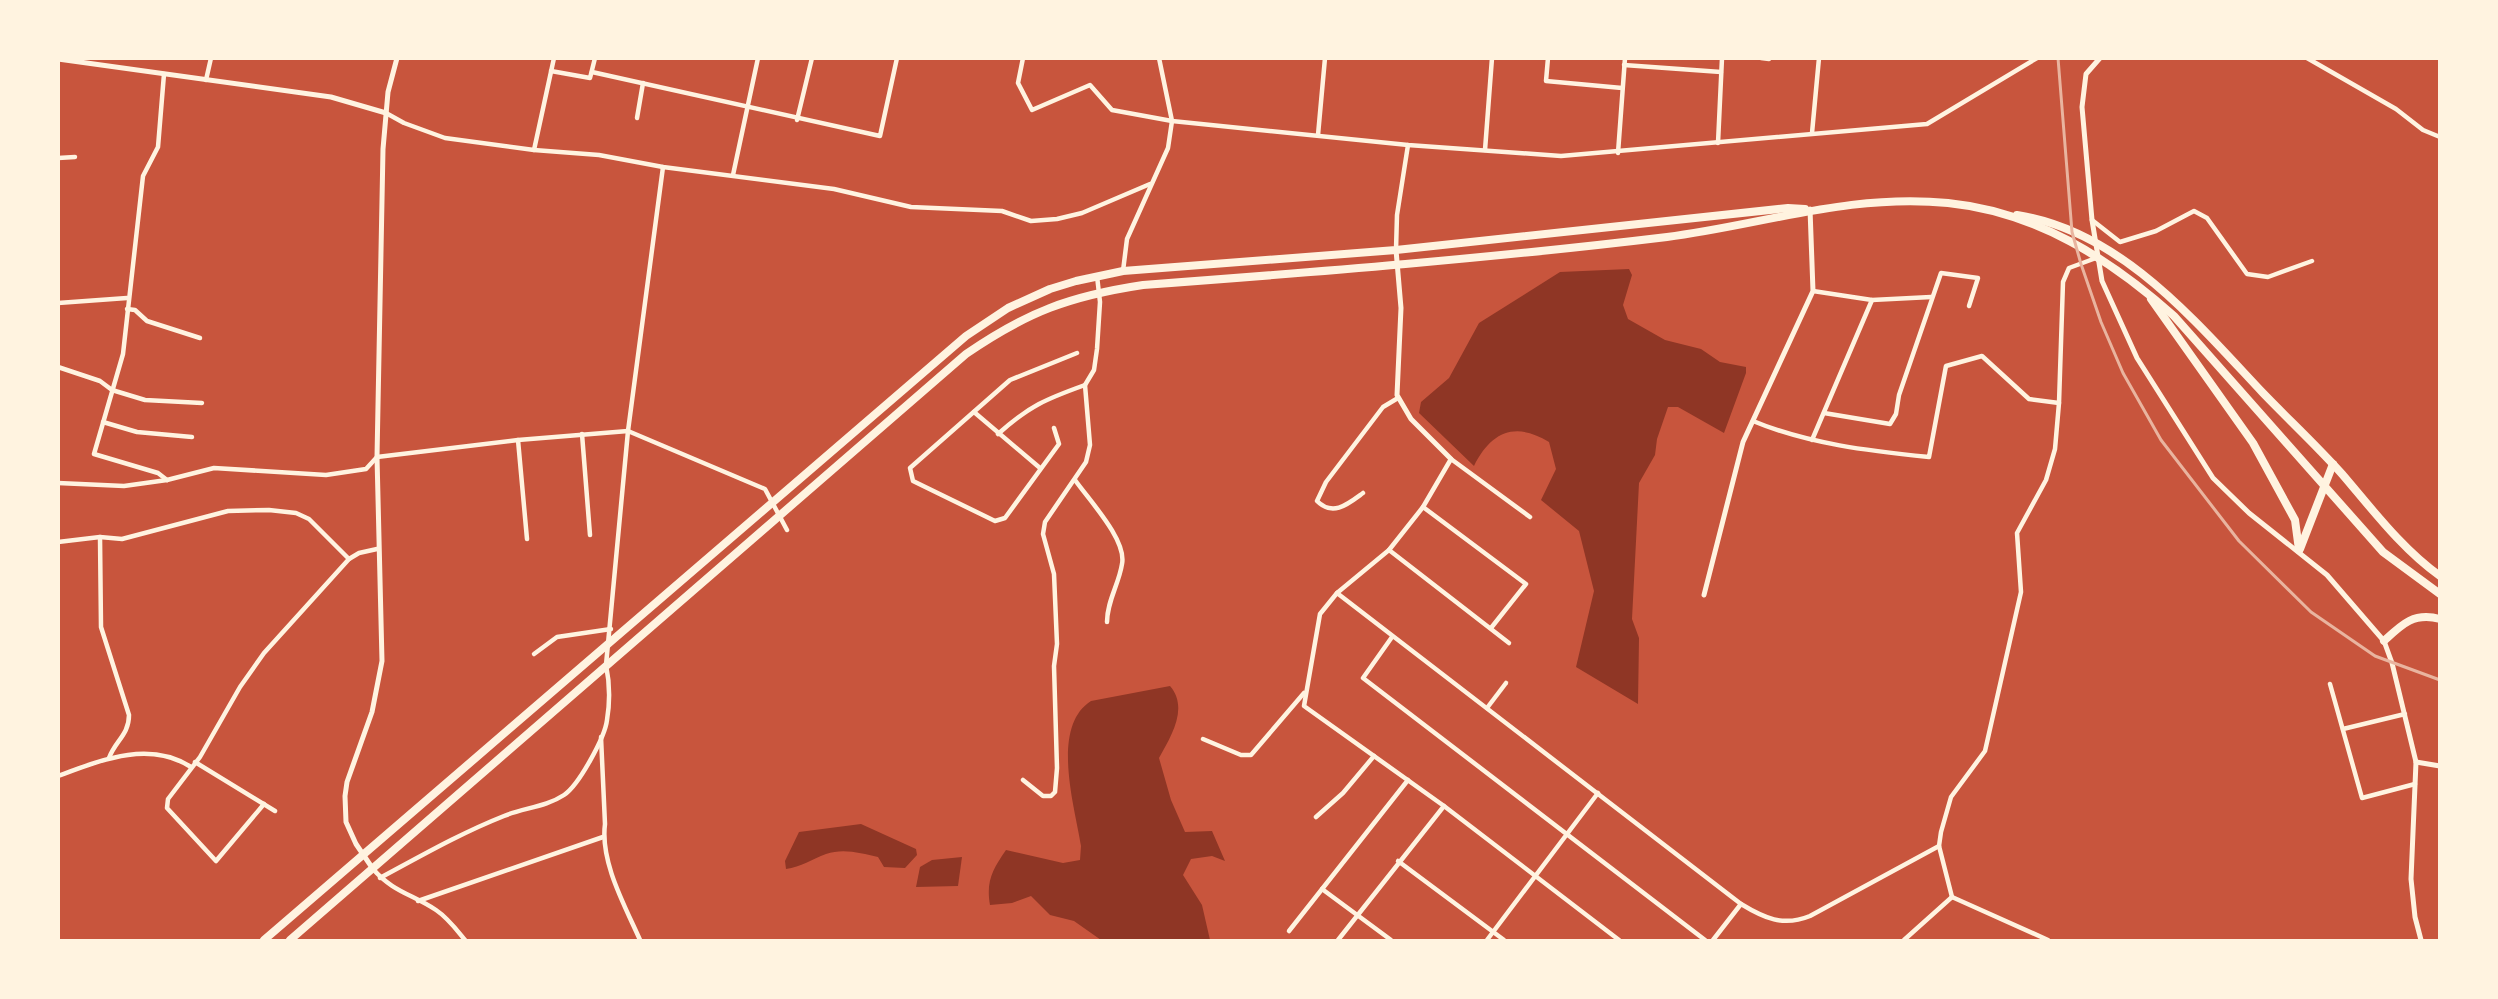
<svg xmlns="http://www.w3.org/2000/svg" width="2498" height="999" font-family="Inter,sans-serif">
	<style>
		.water { fill: #8f3625 }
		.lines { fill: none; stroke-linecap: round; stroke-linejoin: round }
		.minor { stroke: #fff3e0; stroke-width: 4.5 }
		.tertiary { stroke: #fff3e0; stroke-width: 5 }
		.trunk { stroke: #fff3e0; stroke-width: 8 }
		.rail { stroke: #e9b49f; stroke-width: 3 }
	</style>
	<rect width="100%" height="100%" fill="#c8553d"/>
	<!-- water -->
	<g class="water">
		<path d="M1629 269 1632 275 1623 305 1628 319 1665 340 1701 349 1720 362 1746 367V373L1724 433 1678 407H1668L1657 439 1655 455 1639 483 1632 619 1639 638 1638 704 1576 667 1594 591 1579 531 1541 500 1556 469 1549 442C1515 421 1491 432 1474 466L1419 413 1421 402 1449 378 1479 323 1560 272Z"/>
		<path d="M1170 686C1189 708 1171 736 1159 758L1171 800 1185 832 1212 831 1225 861 1212 856 1191 859 1183 875 1202 905 1210 940H1101L1074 921 1050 915 1031 896 1012 903 990 905C986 882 992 870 1006 850L1063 863 1080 860 1081 846C1075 807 1050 727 1091 701Z"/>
		<path d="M861 824 916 849 917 855 905 868 884 867 878 857C861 853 843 848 826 854 812 859 801 867 786 869L785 861 799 832Z"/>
		<polygon points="962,857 958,886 916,887 920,867 932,860"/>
	</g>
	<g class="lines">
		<!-- minor -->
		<g class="minor">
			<polyline points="1023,58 1018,83 1032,110 1090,85 1112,110 1172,121 1408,145 1561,156 1927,124 2037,58"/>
			<polyline points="1548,58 1546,81 1622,88"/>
			<polyline points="1761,58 1769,59"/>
			<polyline points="2307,58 2396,109 2423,130 2440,137"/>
			<polyline points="1624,65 1721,72"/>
			<polyline points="551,71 590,78 595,58"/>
			<polyline points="592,72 880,136 897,58"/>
			<polyline points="164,74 158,147 143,176 123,354 94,454 158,473 167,480"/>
			<polyline points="206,80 211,58"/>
			<polyline points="386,113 404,123 445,138 534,150 599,155 663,167 834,189 911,207 1002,211 1031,221 1057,219 1082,213 1150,184"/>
			<polyline points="637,118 643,83"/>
			<polyline points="797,120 812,58"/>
			<polyline points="1812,133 1819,58"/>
			<polyline points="1318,135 1325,58"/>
			<polyline points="1718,143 1722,58"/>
			<polyline points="534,150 554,58"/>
			<polyline points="1485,150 1492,58"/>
			<polyline points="1618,153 1625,58"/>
			<polyline points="58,158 75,157"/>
			<polyline points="733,175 758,58"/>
			<polyline points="2092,220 2120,242 2156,231 2194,211 2207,218 2247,274 2268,277 2312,261"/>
			<polyline points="1396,250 1397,215 1408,145"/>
			<polyline points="1123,271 1127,239 1168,148 1172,121 1159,58"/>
			<polyline points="1813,291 1872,300 1931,297"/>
			<polyline points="58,303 127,298"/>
			<polyline points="127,309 135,310 147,321 200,338"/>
			<polyline points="58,367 100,381 112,390 145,400 202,403"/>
			<polyline points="974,412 1040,468"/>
			<polyline points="1824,413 1890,424 1896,414 1899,395 1941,273 1978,278 1969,306"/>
			<path d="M1753 421C1808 444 1870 451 1929 457L1946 366 1982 356 2029 399 2059 403"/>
			<polyline points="103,422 137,432 192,437"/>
			<polyline points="1054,428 1059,444 1005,518 995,521 913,481 910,468 1010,380 1077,353"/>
			<polyline points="582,434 590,535"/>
			<path d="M998 434C1029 406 1046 399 1085 385"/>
			<polyline points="518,440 527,539"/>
			<polyline points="1812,440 1872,300"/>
			<path d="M1075 480C1089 500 1127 540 1122 564 1119 584 1107 601 1107 622"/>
			<polyline points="58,483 124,486 167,480 214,468 326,475 366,469 377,457 518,440 628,431 765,489 787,530"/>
			<path d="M1363 493C1348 504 1333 517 1317 501L1326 482 1383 407 1398 398"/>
			<polyline points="1423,507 1526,584 1491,628"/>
			<polyline points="1530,517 1451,459 1423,507 1389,550 1337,593 1320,614 1304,706 1444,806 1619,940"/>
			<path d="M100 537 101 627 129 715C129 735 115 741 109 758"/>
			<polyline points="58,542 100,537 122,539 228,511 269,510 296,513 309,519 349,559"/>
			<polyline points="1389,550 1509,643"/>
			<path d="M1337 593 1741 904C1764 918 1783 927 1810 916L1939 846"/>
			<polyline points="1392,637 1363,678 1705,940"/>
			<polyline points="534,654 557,637 611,629"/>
			<polyline points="2330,684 2362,798 2415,784"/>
			<polyline points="1487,708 1506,683"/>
			<polyline points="2343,729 2405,714"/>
			<path d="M601 737 605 824C600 862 625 906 640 940"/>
			<polyline points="1203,739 1241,755 1251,755 1304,693"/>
			<polyline points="195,762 275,811"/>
			<path d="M58 776C101 760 149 740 191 767"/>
			<polyline points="1023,780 1043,796 1051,796 1055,792 1057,768 1054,666 1057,644 1054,574 1043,534 1045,522 1086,462 1090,445 1085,385 1094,370 1097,349 1100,302 1097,276"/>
			<polyline points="264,804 216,861 167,808 168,799 200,757 240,687 264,653 349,559 359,553 377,549"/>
			<polyline points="1316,817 1343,793 1374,756"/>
			<polyline points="1398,861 1504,940"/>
			<path d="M373 869C393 892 412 894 436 910 448 918 456 929 465 940"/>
			<path d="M380 878C421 856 461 833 504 816 523 808 546 807 564 795 579 785 605 737 607 720 610 702 610 684 606 665L628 431 663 167"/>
			<polyline points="1322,889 1391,940"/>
			<polyline points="1952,897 1939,846 1941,832 1951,797 1985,751 2021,592 2017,533 2046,480 2055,449 2059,403 2063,282 2069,268 2096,258"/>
			<polyline points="1952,897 2048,940"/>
			<polyline points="418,901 603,837"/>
			<polyline points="1289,931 1408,780"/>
			<polyline points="1338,940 1444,806"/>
			<polyline points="1487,940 1598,793"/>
			<polyline points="1713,940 1741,904"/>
			<polyline points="1904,940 1952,897"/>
		</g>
		<!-- tertiary -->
		<g class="tertiary">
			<polyline points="2100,58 2086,74 2082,107 2092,220 2102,281 2137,358 2213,478 2249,513 2327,575 2384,641 2392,663 2416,762 2411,879 2415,917 2421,940"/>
			<polyline points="58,59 331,97 386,113"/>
			<polyline points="1396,250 1401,308 1397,395 1411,419 1451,459"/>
			<polyline points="1704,595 1743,442 1813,291 1810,209"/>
			<polyline points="2416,762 2440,766"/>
			<polyline points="373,869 356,844 346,822 345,796 347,782 372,712 382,661 377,457 383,149 388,92 397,58"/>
		</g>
		<!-- trunk -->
		<g class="trunk">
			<path d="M2017 215C2121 231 2195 321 2263 393 2289 420 2317 446 2342 474 2372 509 2402 549 2440 576"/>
			<polyline points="2151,299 2253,443 2295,520 2299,550"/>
			<polyline points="2300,549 2333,464"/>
			<path d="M2384 641C2402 624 2414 612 2440 619"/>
			<polyline points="264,940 966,336 1008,308 1050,289 1076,281 1123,271 1396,250 1788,208 1805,209"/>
			<path d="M290 940 966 354C1027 312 1070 296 1143 285 1318 272 1493 258 1667 237 1761 225 1851 193 1948 203 2036 212 2109 258 2174 316L2383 552 2440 594"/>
		</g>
		<!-- rail -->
		<polyline class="rail" points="2058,58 2072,232 2081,264 2101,322 2123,373 2161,440 2239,541 2311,612 2375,656 2440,680"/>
	</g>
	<!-- border -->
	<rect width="2498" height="999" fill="none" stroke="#fff3e0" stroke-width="120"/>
</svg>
